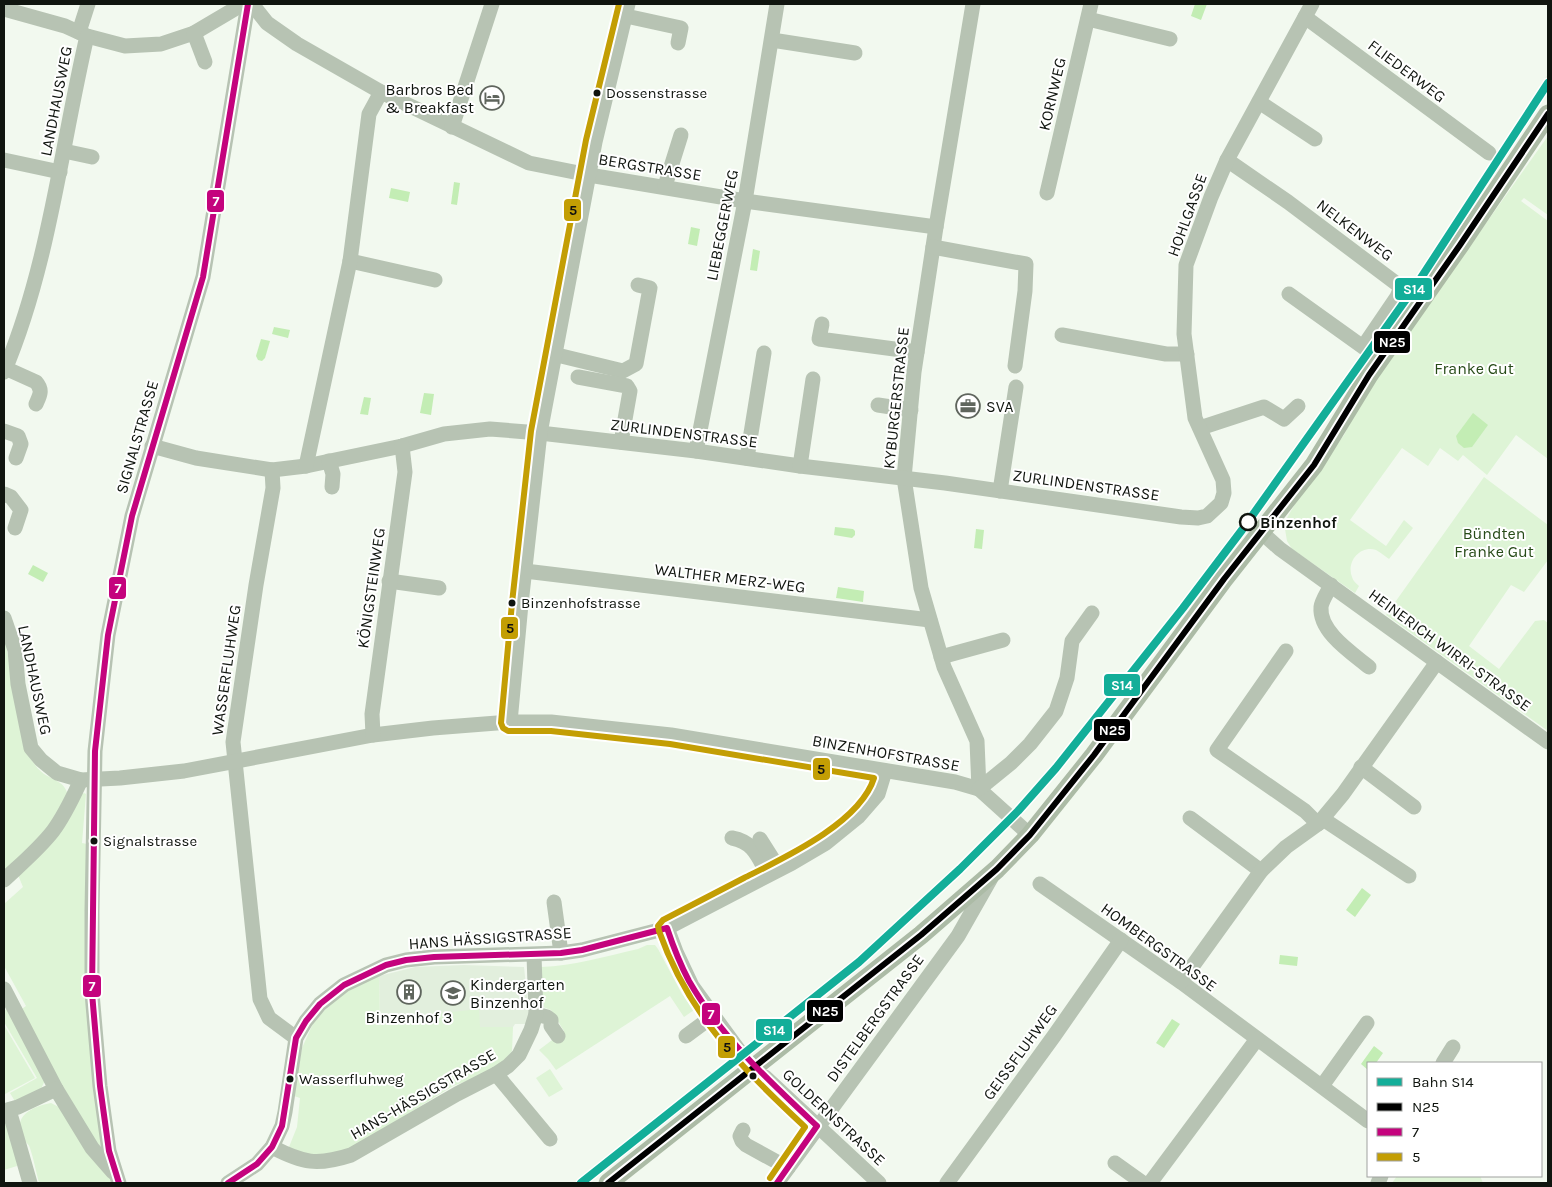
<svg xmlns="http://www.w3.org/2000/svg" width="1552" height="1187" font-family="Karla,sans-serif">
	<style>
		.built { fill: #e2efdd }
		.green { fill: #def4d6 }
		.water { fill: #c3edb4 }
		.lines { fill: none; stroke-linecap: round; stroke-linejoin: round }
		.minor { stroke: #b7c3b3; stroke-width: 15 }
		.major { stroke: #acbba6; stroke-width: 19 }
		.bus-1-casing { stroke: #fff; stroke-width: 10 }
		.bus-2-casing { stroke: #fff; stroke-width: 10 }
		.bus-3-casing { stroke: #fff; stroke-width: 10 }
		.bus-1 { stroke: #000; stroke-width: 6 }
		.bus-2 { stroke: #c4037d; stroke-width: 6 }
		.bus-3 { stroke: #c39e04; stroke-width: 6 }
		.rail-1-casing { stroke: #fff; stroke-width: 11 }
		.rail-1 { stroke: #13ae99; stroke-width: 8 }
		.bus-dot { fill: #10150f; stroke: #fff; stroke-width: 2 }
		.stop-dot { fill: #fff; stroke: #10150f; stroke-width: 2.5 }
		.labels { text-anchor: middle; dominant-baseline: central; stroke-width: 4; stroke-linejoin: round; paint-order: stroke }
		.bus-label { font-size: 15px; fill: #10150f; stroke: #fff; text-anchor: start }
		.street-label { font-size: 16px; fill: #10150f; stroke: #fff }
		.poi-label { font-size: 16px; fill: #10150f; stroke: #fff; text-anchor: start }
		.park-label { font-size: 16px; fill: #274b18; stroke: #fff }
		.stop-label { font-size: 16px; font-weight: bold; fill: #10150f; stroke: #fff; text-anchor: start }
		.line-badge { stroke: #fff; stroke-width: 2 }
		.badge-label { font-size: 14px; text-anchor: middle; font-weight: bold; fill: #fff }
		.pale-badge-label { font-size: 14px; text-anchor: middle; font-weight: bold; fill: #111 }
	</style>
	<rect width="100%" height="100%" fill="#f2f9ef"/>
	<!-- built -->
	<g class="built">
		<polygon points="1548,74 1548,92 1492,179 1311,437 1195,597 1038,795 1032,790 1057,763 1203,575 1294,449 1416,277"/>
		<polygon points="976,846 981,852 896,934 856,970 587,1183 575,1183 830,983 921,903"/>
		<polygon points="464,965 524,967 530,1024 515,1024 513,1027 479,1027 479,1010 427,1021 380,1021 379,976 415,967"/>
	</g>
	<!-- green -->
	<g class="green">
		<path d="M1548 136V215L1524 198 1521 201 1548 221V459L1516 435 1487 475 1463 455 1458 461 1440 448 1428 466 1402 448 1350 520 1386 546 1404 520 1413 528 1389 559C1386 557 1380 552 1376 550 1360 545 1346 562 1352 577 1353 581 1356 583 1359 586L1355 593 1292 549 1287 541 1284 523 1295 504 1344 435 1360 403 1374 381Z"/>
		<polygon points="1484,477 1548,525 1548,560 1524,592 1511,585 1469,646 1499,669 1535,621 1544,620 1548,623 1548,731 1386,615"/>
		<path d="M4 636 28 755C33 762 37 769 44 774 55 781 64 781 68 795L55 823 4 874Z"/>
		<polygon points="84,793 86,794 82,843 87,844 102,1148 93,1138 19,1011 26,1006 4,966 4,904 23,887 18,875 82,794"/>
		<path d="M647 945H655L658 949 682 994 694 1010 684 1017 670 996 556 1070 548 1059 539 1050 564 1031 551 1010 543 1007 541 967C574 966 606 956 638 949Z"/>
		<polygon points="379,976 380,1021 427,1021 428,1016 433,1014 479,1009 480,1027 513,1027 512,1051 504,1061 481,1076 453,1086 343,1154 320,1158 293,1153 289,1147 297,1127 300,1098 294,1096 302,1048 315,1019 339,997 360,984"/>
		<polygon points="7,1009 46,1078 41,1089 16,1103 10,1093 37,1078 4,1022 4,1011"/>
		<polygon points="4,1025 35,1078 5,1094 4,1091"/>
		<polygon points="550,1069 563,1089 549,1097 536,1078"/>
		<path d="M51 1103 63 1109 110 1176 112 1183H39C36 1172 34 1160 30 1148 29 1144 26 1143 23 1139 11 1116 33 1106 51 1103Z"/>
		<path d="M4 1122C13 1134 17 1151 17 1166L4 1170Z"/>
		<polygon points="1397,1176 1480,1176 1483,1183 1392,1183"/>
	</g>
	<!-- water -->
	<g class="water">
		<polygon points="1195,4 1207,4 1201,20 1191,16"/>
		<polygon points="454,182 460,183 457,205 451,204"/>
		<polygon points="391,188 410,192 408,202 389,198"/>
		<polygon points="691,227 700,229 697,246 688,244"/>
		<polygon points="753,249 760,251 757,271 750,270"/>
		<polygon points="274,327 290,330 288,338 272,334"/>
		<polygon points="261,339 270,341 265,358 262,361 258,360 256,356"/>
		<polygon points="424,393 434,394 431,415 420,413"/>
		<polygon points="364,397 371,398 368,415 360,414"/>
		<polygon points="1473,413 1488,425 1472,447 1464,448 1458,443 1456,436"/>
		<polygon points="835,527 853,529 855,531 855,535 852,538 834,535"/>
		<polygon points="976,529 984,530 982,549 974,548"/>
		<polygon points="33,565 48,573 43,582 28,574"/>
		<polygon points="838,587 864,591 863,602 836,598"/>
		<polygon points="1362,888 1371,895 1355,917 1346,910"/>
		<polygon points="1280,955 1298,957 1297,966 1279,964"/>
		<polygon points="1172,1019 1180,1024 1164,1048 1156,1043"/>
		<polygon points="1374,1046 1383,1053 1376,1063 1368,1063 1368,1070 1361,1064"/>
	</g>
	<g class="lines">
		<!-- minor -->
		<g class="minor">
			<polyline points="252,4 267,23 297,44 381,92 529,163 589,175 745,201 936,227"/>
			<polyline points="973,4 936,227 914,372 904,478 921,588 944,667 977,741 979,789"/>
			<polyline points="4,9 65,26 87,36 125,46 161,44 194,33 243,4"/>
			<polyline points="626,16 681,28 678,43"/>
			<polyline points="1305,17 1489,153"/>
			<polyline points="1088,19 1170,39"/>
			<polyline points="79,32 88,4"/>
			<polyline points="194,33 205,62"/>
			<polyline points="772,40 855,53"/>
			<polyline points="1259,102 1315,139"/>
			<polyline points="452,127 492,4"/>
			<polyline points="64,151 92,157"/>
			<polyline points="4,160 60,172"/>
			<polyline points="1227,160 1288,202 1401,287 1397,297 1363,347 1289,294"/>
			<polyline points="665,186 681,135"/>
			<polyline points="1047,193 1091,4"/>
			<polyline points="933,247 1026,264 1025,291 1015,366"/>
			<polyline points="350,261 435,280"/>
			<polyline points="822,324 819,339 917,352"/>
			<polyline points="1062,335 1166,354 1187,354"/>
			<polyline points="553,354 623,371 636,364 650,288 638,285"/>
			<path d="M5 368 36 382C43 390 40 395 36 404"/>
			<path d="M4 372C49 266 61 147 87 36"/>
			<polyline points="578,377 627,386 630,391 621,442"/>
			<polyline points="878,405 911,410"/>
			<polyline points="1200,428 1264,407 1284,419 1298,406"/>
			<polyline points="4,431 18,436 21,444 16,458"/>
			<polyline points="152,446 196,458 272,470 306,466 402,446 444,434 490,429 540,433 696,451 800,466 945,483 1181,517 1198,518 1207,516 1221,503 1224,493 1223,480 1195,418 1184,334 1186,265 1211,197 1227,160 1312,4"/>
			<polyline points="696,451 745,201 777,4"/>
			<polyline points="747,458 764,353"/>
			<polyline points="329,461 333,474 332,487"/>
			<polyline points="306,466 350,261 369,114 381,92"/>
			<polyline points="800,466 813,379"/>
			<polyline points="272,470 273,488 256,585 233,742 260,999 269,1018 296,1038"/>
			<polyline points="1000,491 1016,387"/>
			<polyline points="4,494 11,497 21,510 15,528"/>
			<polyline points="1261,532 1280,549 1548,742"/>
			<polyline points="525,571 930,620"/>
			<polyline points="389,581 439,588"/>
			<path d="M1331 585C1328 592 1322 600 1321 607 1319 632 1352 653 1369 667"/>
			<polyline points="4,618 15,650 18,684 31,748 41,760 57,773 81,780 120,778 184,771 373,735 433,728 510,722 551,722 671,735 955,782 979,789 1030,835"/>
			<polyline points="1286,651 1217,750 1305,811 1318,824"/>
			<polyline points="941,657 1003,640"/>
			<polyline points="510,722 521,604 540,433 595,142 628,4"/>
			<polyline points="373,735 372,714 405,472 402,446"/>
			<polyline points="1361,767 1414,807"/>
			<polyline points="979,789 1011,763 1030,744 1056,711 1067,678 1072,641 1092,613"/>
			<polyline points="1190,818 1261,871"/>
			<polyline points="1323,819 1409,876"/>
			<path d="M732 838C754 842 758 857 768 875"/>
			<polyline points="760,839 779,869"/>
			<path d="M4 880C21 864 39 849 53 831 65 815 73 797 81 780"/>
			<polyline points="1040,884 1181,982 1368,1121"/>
			<polyline points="554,902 561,953"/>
			<polyline points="667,928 676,952 692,986 740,1052"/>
			<polyline points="1181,982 1261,871 1286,847 1318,824 1343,794 1437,662"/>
			<polyline points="4,989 56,1089 92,1148 113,1172"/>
			<polyline points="536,1014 547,1017 551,1020 551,1026 558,1036"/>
			<polyline points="686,1036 713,1016"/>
			<polyline points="1443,1063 1453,1047"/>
			<polyline points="496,1074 550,1139"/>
			<polyline points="765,1077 879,1183"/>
			<polyline points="1322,1086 1367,1023"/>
			<polyline points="9,1110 30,1183"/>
			<polyline points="4,1111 18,1107 56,1089"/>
			<polyline points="743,1130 740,1136 742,1141 746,1145 788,1168"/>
			<path d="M272 1147C303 1163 317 1166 351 1155L457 1094 496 1074 508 1066 519 1055 531 1030 536 1014 534 955"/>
			<polyline points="1115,1163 1143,1183"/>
			<polyline points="119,1183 109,1151 100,1086 92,993 92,911 95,751 108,635 132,516 203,277 248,4"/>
			<polyline points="228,1183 257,1164 272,1147 282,1126 285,1112 296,1038 306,1021 320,1004 344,985 386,965 406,960 434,957 561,953 582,950 667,928 792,863 826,843 858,817 878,794 885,771"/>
			<polyline points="777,1183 958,936 991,878"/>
			<polyline points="947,1183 1054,1036 1121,940"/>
			<polyline points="1150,1183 1257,1039"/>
			<polyline points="1378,1183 1381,1176"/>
		</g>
		<!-- major -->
		<polyline class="major" points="608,1183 921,935 997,869 1030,835 1094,755 1224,579 1314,465 1369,375 1460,245 1548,114"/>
		<!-- bus-1 casing -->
		<g class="bus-1-casing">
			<polyline id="bus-1" points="608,1183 921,935 997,869 1030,835 1094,755 1224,579 1314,465 1369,375 1460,245 1548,114"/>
		</g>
		<!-- bus-2 casing -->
		<g class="bus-2-casing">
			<g id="bus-2">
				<polyline points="119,1183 109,1151 100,1086 92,993 95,751 108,635 132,516 203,277 248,4"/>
				<path d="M228 1183 257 1164 272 1147 282 1126 296 1038 306 1021 320 1004 344 985 386 965 406 960 434 957 561 953 582 950 667 928C673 946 680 964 689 981 721 1037 770 1082 817 1126L777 1183"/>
			</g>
		</g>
		<!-- bus-3 casing -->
		<g class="bus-3-casing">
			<path id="bus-3" d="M619 4 586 140 531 431 512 603 501 723 503 728 508 731H551L670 744 874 778C860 823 784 858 744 878 717 892 690 906 663 920L658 926 659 931C689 1016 741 1067 805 1127L770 1178"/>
		</g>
		<!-- bus-1 -->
		<use href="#bus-1" class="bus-1"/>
		<!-- bus-2 -->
		<use href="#bus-2" class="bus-2"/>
		<!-- bus-3 -->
		<use href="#bus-3" class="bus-3"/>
		<!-- rail-1 casing -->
		<g class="rail-1-casing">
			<polyline id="rail-1" points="581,1183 859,962 960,869 1018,811 1056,768 1183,608 1242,530 1417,284 1548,83"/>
		</g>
		<!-- rail-1 -->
		<use href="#rail-1" class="rail-1"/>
	</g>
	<!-- icons -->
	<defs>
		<g id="hotel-ring" transform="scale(1.25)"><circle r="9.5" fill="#fff" stroke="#5f655d" stroke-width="1.5"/><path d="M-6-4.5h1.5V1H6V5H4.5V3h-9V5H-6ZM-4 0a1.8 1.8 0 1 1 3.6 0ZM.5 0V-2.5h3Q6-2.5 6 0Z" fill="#5f655d"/></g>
		<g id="office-ring" transform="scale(1.25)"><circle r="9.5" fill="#fff" stroke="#5f655d" stroke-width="1.5"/><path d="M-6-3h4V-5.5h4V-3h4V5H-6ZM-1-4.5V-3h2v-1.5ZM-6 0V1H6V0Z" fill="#5f655d"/></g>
		<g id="building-ring" transform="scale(1.25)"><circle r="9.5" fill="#fff" stroke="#5f655d" stroke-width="1.5"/><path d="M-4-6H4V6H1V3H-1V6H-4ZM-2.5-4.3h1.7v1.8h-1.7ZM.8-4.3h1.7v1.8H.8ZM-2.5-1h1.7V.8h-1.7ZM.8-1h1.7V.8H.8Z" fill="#5f655d"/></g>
		<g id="school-ring" transform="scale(1.25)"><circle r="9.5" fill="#fff" stroke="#5f655d" stroke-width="1.5"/><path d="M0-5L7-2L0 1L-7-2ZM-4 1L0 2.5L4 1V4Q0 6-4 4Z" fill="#5f655d"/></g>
	</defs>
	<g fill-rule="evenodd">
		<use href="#hotel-ring" x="492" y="98"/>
		<use href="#office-ring" x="968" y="406"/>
		<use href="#building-ring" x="409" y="992"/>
		<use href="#school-ring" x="453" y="993"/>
	</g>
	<!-- markers -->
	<g class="bus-dot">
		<circle cx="597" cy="93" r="4.5"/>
		<circle cx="512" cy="603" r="4.5"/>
		<circle cx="94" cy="841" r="4.5"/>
		<circle cx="753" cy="1076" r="4.5"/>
		<circle cx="290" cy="1079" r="4.5"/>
	</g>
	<circle class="stop-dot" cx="1248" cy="522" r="8"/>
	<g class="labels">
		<!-- bus labels -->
		<g class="bus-label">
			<text x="606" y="93">Dossenstrasse</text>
			<text x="521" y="603">Binzenhofstrasse</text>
			<text x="103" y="841">Signalstrasse</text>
			<text x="299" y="1079">Wasserfluhweg</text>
		</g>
		<!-- street labels -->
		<g class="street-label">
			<text transform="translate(1407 71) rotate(37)">FLIEDERWEG</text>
			<text transform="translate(1052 94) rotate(-77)">KORNWEG</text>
			<text transform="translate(56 101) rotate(-79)">LANDHAUSWEG</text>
			<text transform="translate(650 167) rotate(9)">BERGSTRASSE</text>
			<text transform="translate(1187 215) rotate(-70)">HOHLGASSE</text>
			<text transform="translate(722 225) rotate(-79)">LIEBEGGERWEG</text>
			<text transform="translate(1355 230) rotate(37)">NELKENWEG</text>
			<text transform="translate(896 398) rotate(-84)">KYBURGERSTRASSE</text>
			<text transform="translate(684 433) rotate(7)">ZURLINDENSTRASSE</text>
			<text transform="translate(137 437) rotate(-74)">SIGNALSTRASSE</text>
			<text transform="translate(1086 485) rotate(8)">ZURLINDENSTRASSE</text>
			<text transform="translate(730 578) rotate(7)">WALTHER MERZ-WEG</text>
			<text transform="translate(371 588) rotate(-82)">KÖNIGSTEINWEG</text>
			<text transform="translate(1450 650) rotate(36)">HEINERICH WIRRI-STRASSE</text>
			<text transform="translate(226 670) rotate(-82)">WASSERFLUHWEG</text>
			<text transform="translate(35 680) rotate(78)">LANDHAUSWEG</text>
			<text transform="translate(886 753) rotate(10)">BINZENHOFSTRASSE</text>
			<text transform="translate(490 938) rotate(-4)">HANS HÄSSIGSTRASSE</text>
			<text transform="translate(1159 947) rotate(36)">HOMBERGSTRASSE</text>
			<text transform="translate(875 1018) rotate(-54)">DISTELBERGSTRASSE</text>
			<text transform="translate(1020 1052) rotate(-54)">GEISSFLUHWEG</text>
			<text transform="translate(423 1094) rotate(-30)">HANS-HÄSSIGSTRASSE</text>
			<text transform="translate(834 1117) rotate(43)">GOLDERNSTRASSE</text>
		</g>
		<!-- poi labels -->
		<g class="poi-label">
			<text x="474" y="89" text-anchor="end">Barbros Bed<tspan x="474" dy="18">&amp; Breakfast</tspan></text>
			<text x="986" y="406">SVA</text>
			<text x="470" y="984">Kindergarten<tspan x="470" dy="18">Binzenhof</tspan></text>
			<text x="409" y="1017" text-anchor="middle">Binzenhof 3</text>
		</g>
		<!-- park labels -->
		<g class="park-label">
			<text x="1474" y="368">Franke Gut</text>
			<text x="1494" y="533">Bündten<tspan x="1494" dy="18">Franke Gut</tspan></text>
		</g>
		<!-- stop labels -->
		<g class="stop-label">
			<text x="1260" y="522">Binzenhof</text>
		</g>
	</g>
	<g class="line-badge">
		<rect x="206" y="189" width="19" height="24" rx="5" fill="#c4037d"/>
		<rect x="563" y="198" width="19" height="24" rx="5" fill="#c39e04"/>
		<rect x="1394" y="277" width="39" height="24" rx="5" fill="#13ae99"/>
		<rect x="1373" y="330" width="38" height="24" rx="5" fill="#000"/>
		<rect x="108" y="576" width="19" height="24" rx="5" fill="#c4037d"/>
		<rect x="500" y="616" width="19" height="24" rx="5" fill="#c39e04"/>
		<rect x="1103" y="673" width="38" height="24" rx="5" fill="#13ae99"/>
		<rect x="1093" y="718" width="38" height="24" rx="5" fill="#000"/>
		<rect x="812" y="757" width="19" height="24" rx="5" fill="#c39e04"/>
		<rect x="82" y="974" width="20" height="24" rx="5" fill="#c4037d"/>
		<rect x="806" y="999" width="38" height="24" rx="5" fill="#000"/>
		<rect x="701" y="1002" width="20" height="24" rx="5" fill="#c4037d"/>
		<rect x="755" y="1018" width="38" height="24" rx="5" fill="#13ae99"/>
		<rect x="717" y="1035" width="19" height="24" rx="5" fill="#c39e04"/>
	</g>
	<g class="badge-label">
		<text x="216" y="206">7</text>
		<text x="1414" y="294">S14</text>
		<text x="1392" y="347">N25</text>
		<text x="118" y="593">7</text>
		<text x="1122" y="690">S14</text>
		<text x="1112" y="735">N25</text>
		<text x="92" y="991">7</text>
		<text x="825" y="1016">N25</text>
		<text x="711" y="1019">7</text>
		<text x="774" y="1035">S14</text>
	</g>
	<g class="pale-badge-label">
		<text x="573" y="215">5</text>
		<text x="510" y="633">5</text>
		<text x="821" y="774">5</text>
		<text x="727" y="1052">5</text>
	</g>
	<!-- border -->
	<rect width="1552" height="1187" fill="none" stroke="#10150f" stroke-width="10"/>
	<!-- legend -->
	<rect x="1367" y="1062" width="175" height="115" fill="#ffffff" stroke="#9fa19f"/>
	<rect x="1377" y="1078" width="25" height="8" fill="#13ae99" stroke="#9fa19f"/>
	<text x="1412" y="1087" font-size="15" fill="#10150f">Bahn S14</text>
	<rect x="1377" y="1103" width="25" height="8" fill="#000000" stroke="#9fa19f"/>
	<text x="1412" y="1112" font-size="15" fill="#10150f">N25</text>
	<rect x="1377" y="1128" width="25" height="8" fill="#c4037d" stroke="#9fa19f"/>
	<text x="1412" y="1137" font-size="15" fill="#10150f">7</text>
	<rect x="1377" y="1153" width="25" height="8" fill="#c39e04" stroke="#9fa19f"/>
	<text x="1412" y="1162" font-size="15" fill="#10150f">5</text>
</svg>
